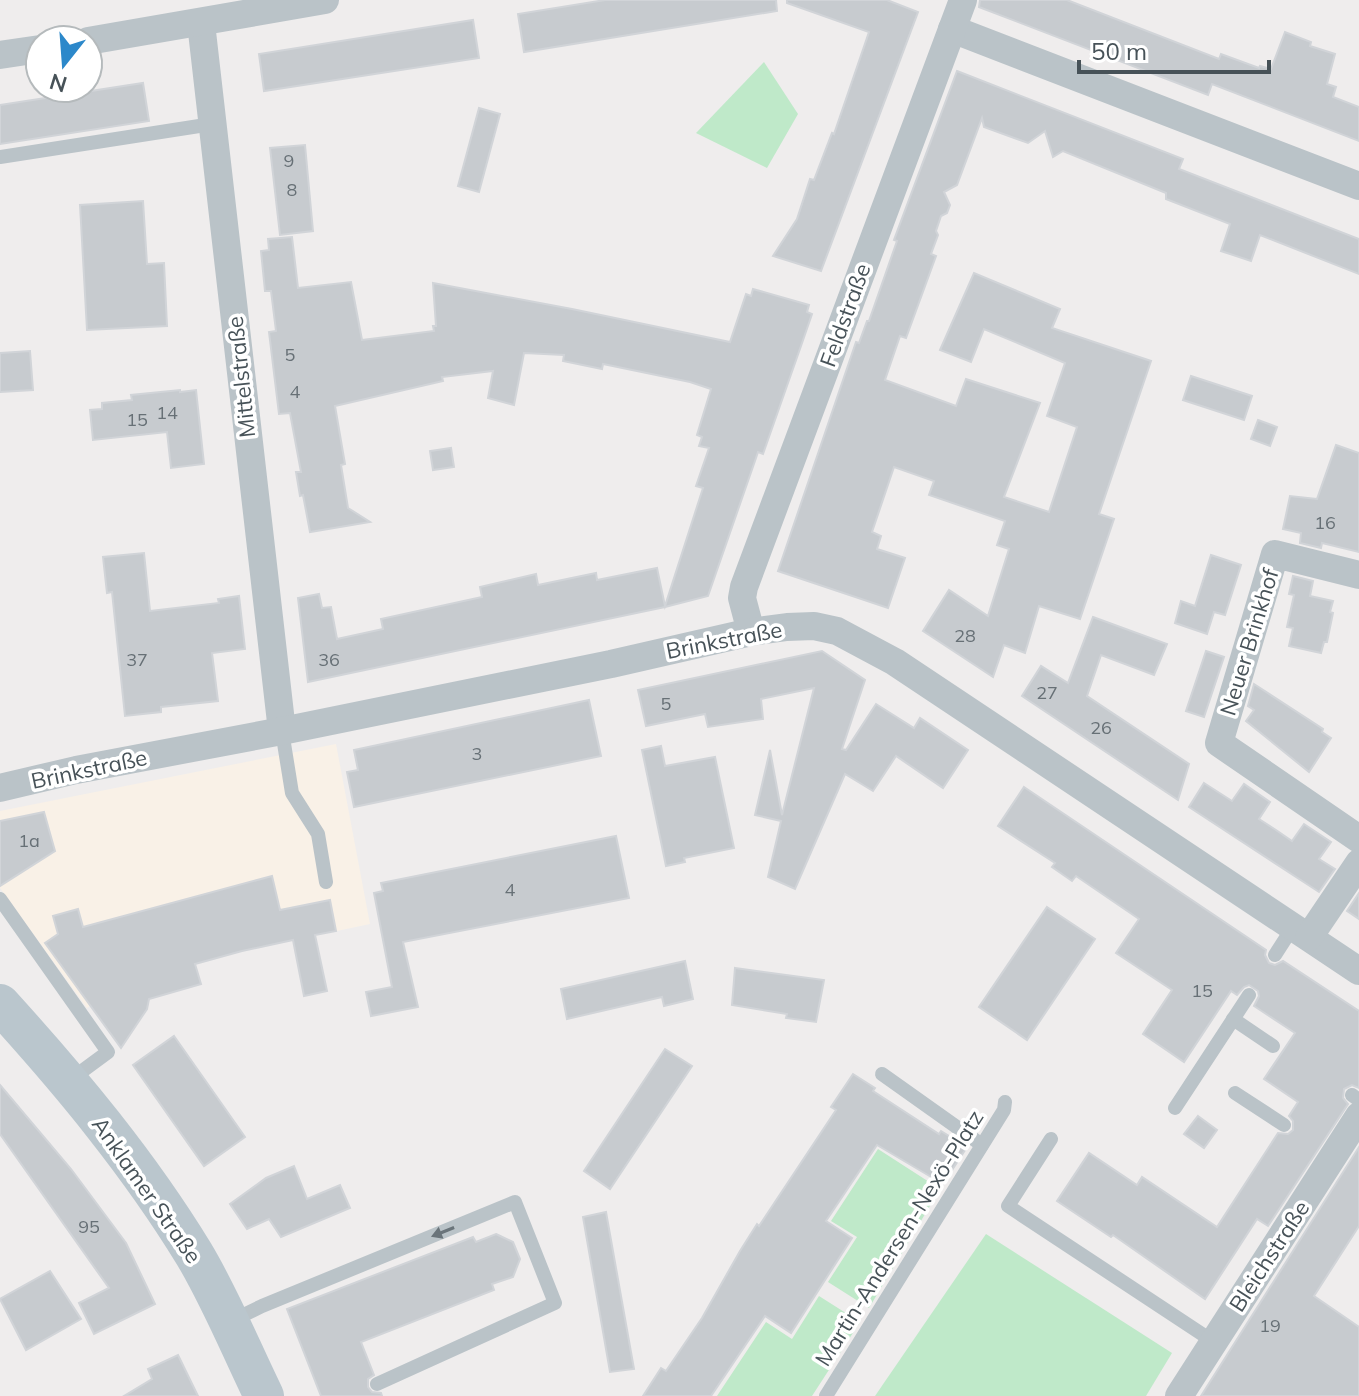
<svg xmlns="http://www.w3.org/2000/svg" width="1359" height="1396" font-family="Mulish,sans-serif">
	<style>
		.commercial { fill: #f9f1e7 }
		.green { fill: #bfe9c9 }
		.building { fill: #c7cbcf; stroke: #d1d4d8; stroke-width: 2 }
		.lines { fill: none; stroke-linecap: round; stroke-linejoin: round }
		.service { stroke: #bac3c8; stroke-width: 14 }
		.minor { stroke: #bac3c8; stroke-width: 28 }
		.secondary { stroke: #bac6cd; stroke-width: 40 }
		.oneway { fill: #6a747a }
		.labels { text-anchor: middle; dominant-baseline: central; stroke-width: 7; stroke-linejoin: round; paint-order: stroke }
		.number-label { font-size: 18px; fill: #677076 }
		.street-label { font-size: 22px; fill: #475258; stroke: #fff }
	</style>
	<rect width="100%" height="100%" fill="#efeded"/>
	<!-- commercial -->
	<polygon class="commercial" points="336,744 370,924 242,951 119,986 87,1008 0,888 0,811"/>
	<!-- green -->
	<g class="green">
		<polygon points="764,62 798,114 767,168 696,133"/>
		<polygon points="878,1149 940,1189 869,1308 828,1282 857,1237 831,1221"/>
		<polygon points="986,1234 1172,1353 1146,1396 875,1396"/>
		<polygon points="819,1296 860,1322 812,1396 717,1396 766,1322 792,1339"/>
	</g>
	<!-- building -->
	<g class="building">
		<polygon points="605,0 776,0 777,11 524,52 518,14"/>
		<polygon points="787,0 887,0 918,12 821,271 773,256 797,219 810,179 814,180 832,133 834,134 869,32 787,3"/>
		<polygon points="980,0 1067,0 1219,59 1221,54 1259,68 1260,66 1271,69 1285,32 1311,42 1310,46 1335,54 1327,84 1336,87 1333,97 1359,107 1359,141 1212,84 1208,95 979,7"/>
		<polygon points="473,20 479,58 264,91 259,54"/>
		<polygon points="957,71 1183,159 1179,169 1359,239 1359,274 1260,235 1251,261 1221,251 1230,224 1166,199 1166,193 1063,151 1053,157 1045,131 1028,143 984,127 982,118 957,185 944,192 950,205 947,213 941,216 936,231 938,235 931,254 936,256 906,338 900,336 885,380 956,406 966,379 1040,403 1004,497 1049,512 1077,427 1047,416 1065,363 984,329 971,362 940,350 974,273 1060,309 1052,328 1151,361 1099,514 1114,519 1080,619 1039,606 1025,653 1004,645 993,677 923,631 949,590 988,616 1009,549 997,545 1005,521 929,495 934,481 894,467 872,532 881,536 877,549 905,558 888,608 778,571 856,342 859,343 867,321 869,321 897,241 894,240"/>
		<polygon points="143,83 149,121 0,144 0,105"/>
		<polygon points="479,108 500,114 479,192 458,186"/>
		<polygon points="305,145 313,231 280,235 270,148"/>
		<polygon points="143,201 147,264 164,263 167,326 87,330 80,205"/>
		<polygon points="292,237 298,288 351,282 362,340 434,331 433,326 436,326 433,283 572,309 730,342 746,294 751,296 753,289 809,305 807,312 812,314 801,346 763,454 758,452 756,458 708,596 665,607 308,682 298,598 319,594 322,608 331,607 337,639 383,629 381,619 482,597 480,587 536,574 538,585 596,573 597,580 657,568 665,606 703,488 696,486 709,448 699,446 702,437 697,435 711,389 690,382 603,364 602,369 563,361 564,355 524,353 514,405 488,398 493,371 442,377 443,381 335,406 345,464 341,465 348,508 370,522 310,532 303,495 300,496 296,472 301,472 290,413 279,414 269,332 276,331 271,291 265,291 261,251 269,250 268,239"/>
		<polygon points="30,351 33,390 0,392 0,353"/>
		<polygon points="1191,376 1252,396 1244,420 1183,400"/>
		<polygon points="180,390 180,392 196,390 204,464 171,468 167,432 93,440 90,410 102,409 102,403 132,400 131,395"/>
		<polygon points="1258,420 1277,427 1270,446 1251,439"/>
		<polygon points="1336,445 1359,453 1359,552 1322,543 1321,548 1300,543 1301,533 1283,529 1290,496 1317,499"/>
		<polygon points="451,448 454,467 433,470 430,451"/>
		<polygon points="144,553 150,611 219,603 218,599 239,596 245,649 212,653 218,701 161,707 161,712 125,716 112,592 107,593 103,557"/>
		<polygon points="1211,555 1241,565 1225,615 1214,612 1207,634 1175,623 1181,601 1195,606"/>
		<polygon points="1293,576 1313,581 1310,596 1333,601 1330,612 1333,613 1327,642 1324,642 1321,653 1289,646 1293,628 1287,627 1294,595 1289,594"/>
		<polygon points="1093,617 1167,644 1154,675 1101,655 1087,696 1189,764 1178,800 1022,696 1041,666 1068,683"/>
		<polygon points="822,651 865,680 842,749 846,750 876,704 914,728 920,718 968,750 943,788 896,756 873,791 845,774 795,889 768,877 781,821 755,815 770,750 782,815 814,688 761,699 763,719 708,727 705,714 646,726 638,690"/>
		<polygon points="1206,651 1224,657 1204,717 1186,711"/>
		<polygon points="1254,684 1323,729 1322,732 1331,738 1309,772 1246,721 1254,710 1248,706"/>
		<polygon points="589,700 601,756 354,807 347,772 358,770 354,750"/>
		<polygon points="661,746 665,766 715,757 734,848 684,858 685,862 666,866 642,750"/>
		<polygon points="1204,783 1232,801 1244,784 1270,802 1259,819 1276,830 1292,841 1304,824 1331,842 1319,859 1335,869 1319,892 1189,807"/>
		<polygon points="1024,787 1266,950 1265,955 1269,963 1275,965 1283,961 1359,1011 1359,1088 1352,1085 1344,1089 1343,1098 1348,1104 1268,1226 1257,1219 1205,1299 1113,1235 1111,1237 1057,1201 1089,1153 1137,1185 1142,1177 1217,1227 1278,1133 1288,1134 1293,1130 1293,1121 1289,1116 1298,1102 1264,1079 1295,1033 1254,1006 1259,996 1258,991 1249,985 1244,987 1237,995 1231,991 1184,1062 1143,1034 1172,990 1116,953 1139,919 1076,876 1072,881 1052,867 1055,863 998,826"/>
		<polygon points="44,812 55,851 0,886 0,821"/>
		<polygon points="616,836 629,898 403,942 418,1007 371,1016 366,992 392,987 374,893 383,891 381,883"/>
		<polygon points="272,876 280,910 330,900 336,931 315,935 327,991 304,996 293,940 242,951 195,964 201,984 149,999 147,1009 121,1048 45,943 58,934 53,916 78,909 83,927"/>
		<polygon points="1359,893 1359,919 1347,911"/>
		<polygon points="1047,907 1095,939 1027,1040 979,1007"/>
		<polygon points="685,961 693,999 664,1006 662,997 567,1019 561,989"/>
		<polygon points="735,968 824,980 816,1022 786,1018 787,1014 732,1005"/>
		<polygon points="174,1036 245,1137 204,1166 133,1065"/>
		<polygon points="665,1049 692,1066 610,1189 584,1171"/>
		<polygon points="853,1074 875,1088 873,1091 939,1134 941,1131 967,1147 943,1184 877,1145 826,1221 852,1238 791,1333 765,1316 711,1396 643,1396 661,1368 666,1371 702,1318 740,1251 757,1224 759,1226 836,1110 831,1107"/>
		<polygon points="0,1085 71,1169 126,1243 155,1304 94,1334 79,1303 109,1288 0,1134"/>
		<polygon points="1198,1116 1217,1130 1204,1148 1184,1134"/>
		<polygon points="1359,1147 1359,1226 1314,1296 1359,1327 1359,1396 1201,1396"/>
		<polygon points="294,1166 307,1199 340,1185 350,1208 281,1237 269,1219 247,1229 230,1204 266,1178"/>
		<polygon points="606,1212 634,1369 610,1372 583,1217"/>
		<polygon points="496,1234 513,1242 520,1259 513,1277 492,1284 494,1290 361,1342 374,1375 368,1379 368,1387 372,1392 381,1393 382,1396 321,1396 287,1309 473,1237 476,1242"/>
		<polygon points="50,1271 81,1319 26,1350 0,1299"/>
		<polygon points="178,1355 198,1396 124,1396 152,1379 148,1369"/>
	</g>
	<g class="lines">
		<!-- service -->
		<g class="service">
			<polyline points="0,157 212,124"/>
			<polyline points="282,731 292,793 318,834 326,882"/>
			<polyline points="0,899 108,1052 70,1080"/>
			<polyline points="1275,955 1293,927"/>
			<polyline points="1233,1019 1273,1046"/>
			<polyline points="882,1074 982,1145"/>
			<polyline points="1235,1093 1284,1125"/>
			<polyline points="1352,1095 1359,1100"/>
			<polyline points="1175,1108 1249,995"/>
			<polyline points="1051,1139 1008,1206 1214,1342"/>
			<polyline points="231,1321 262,1306 515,1202 555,1303 377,1384"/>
			<polyline points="826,1396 1004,1110 1005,1102"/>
		</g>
		<!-- minor -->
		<g class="minor">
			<polyline points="201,23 282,731"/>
			<polyline points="952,29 1359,186"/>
			<polyline points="88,41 325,0"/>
			<polyline points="0,55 40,49"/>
			<polyline points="1359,575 1275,554 1219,743 1359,839"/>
			<polyline points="751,632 742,598 744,587 963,0"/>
			<polyline points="0,788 76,770 282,731 611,664 751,632 787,627 814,626 837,631 895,662 1359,971"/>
			<polyline points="1309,937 1359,863"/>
			<polyline points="1179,1396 1359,1116"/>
		</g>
		<!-- secondary -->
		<path class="secondary" d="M0 1004C71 1082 139 1164 194 1254 221 1299 241 1349 264 1396"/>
	</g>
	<!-- one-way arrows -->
	<defs><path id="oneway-solid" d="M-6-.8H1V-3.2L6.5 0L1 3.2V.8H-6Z" transform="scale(2)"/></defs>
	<use class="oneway" href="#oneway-solid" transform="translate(443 1232) rotate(158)"/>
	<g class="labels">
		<!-- number labels -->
		<g class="number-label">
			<text x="289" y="160">9</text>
			<text x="292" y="189">8</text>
			<text x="290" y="354">5</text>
			<text x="295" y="391">4</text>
			<text x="167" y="412">14</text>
			<text x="137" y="419">15</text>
			<text x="1325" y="522">16</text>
			<text x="965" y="635">28</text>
			<text x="137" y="659">37</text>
			<text x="329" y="659">36</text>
			<text x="1047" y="692">27</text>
			<text x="666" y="703">5</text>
			<text x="1101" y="727">26</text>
			<text x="477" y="753">3</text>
			<text x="29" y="840">1a</text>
			<text x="510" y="889">4</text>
			<text x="1202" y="990">15</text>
			<text x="89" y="1226">95</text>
			<text x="1270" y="1325">19</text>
		</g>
		<!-- street labels -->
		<g class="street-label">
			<text transform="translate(845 315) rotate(-70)">Feldstraße</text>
			<text transform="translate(241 377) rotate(-96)">Mittelstraße</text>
			<text transform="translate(724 640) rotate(-11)">Brinkstraße</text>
			<text transform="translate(1249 642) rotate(-73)">Neuer Brinkhof</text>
			<text transform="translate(89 769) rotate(-12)">Brinkstraße</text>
			<text transform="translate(147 1190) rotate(55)">Anklamer Straße</text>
			<text transform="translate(899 1238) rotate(-58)">Martin-Andersen-Nexö-Platz</text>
			<text transform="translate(1269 1256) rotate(-57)">Bleichstraße</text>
		</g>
	</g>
	<!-- north arrow -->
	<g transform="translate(64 64) rotate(197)"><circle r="38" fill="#ffffff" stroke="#b5babc" stroke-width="2"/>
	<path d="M0-6L14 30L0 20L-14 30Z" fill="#2c88ca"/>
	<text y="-12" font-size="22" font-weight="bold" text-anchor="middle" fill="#475258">N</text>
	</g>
	<!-- scale -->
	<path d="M1079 60v12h190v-12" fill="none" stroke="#475258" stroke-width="4"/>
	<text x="1091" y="60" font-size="24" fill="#475258" stroke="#ffffff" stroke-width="6" paint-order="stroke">50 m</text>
</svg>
